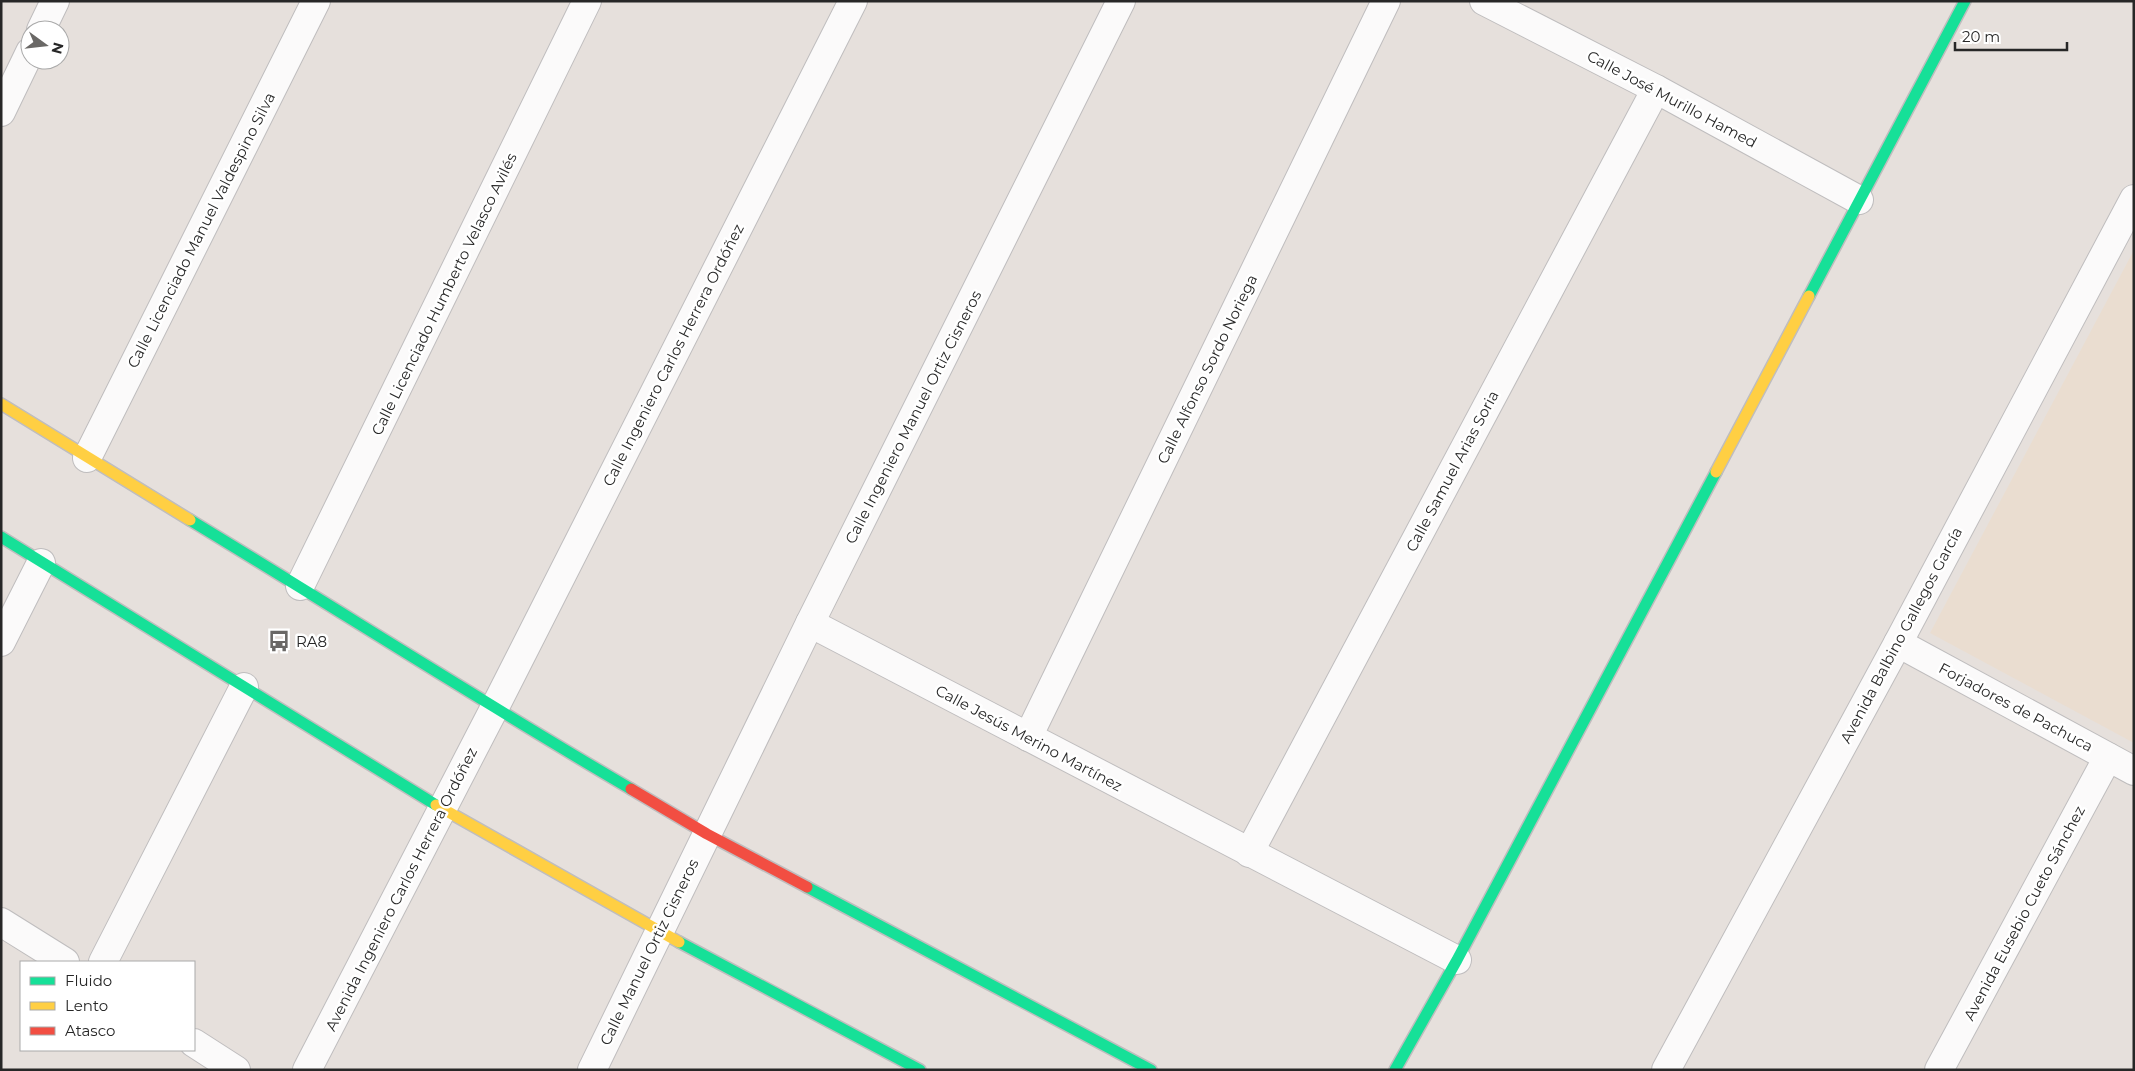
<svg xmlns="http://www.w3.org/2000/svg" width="2135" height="1071" font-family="Montserrat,sans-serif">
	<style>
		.education { fill: #eaddd0 }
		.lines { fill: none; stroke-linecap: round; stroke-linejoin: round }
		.street-casing { stroke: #bfbdbe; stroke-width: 30 }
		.fast-casing { stroke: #bfbdbe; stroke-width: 14 }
		.slow-casing { stroke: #bfbdbe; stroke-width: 14 }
		.jam-casing { stroke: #bfbdbe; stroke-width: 14 }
		.street { stroke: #fbfafa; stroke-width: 28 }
		.fast { stroke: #16e098; stroke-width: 11 }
		.slow { stroke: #ffcf43; stroke-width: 11 }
		.jam { stroke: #f24e42; stroke-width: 11 }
		.labels { text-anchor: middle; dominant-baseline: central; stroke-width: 5; stroke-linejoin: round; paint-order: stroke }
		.street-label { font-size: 15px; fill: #272727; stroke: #fff }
		.poi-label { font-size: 15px; fill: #272727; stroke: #fff; text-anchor: start }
	</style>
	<rect width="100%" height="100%" fill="#e6e0dc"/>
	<!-- education -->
	<polygon class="education" points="2134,250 2134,743 1930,633"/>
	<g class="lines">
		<!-- street casing -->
		<g class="street-casing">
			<g id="street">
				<polyline points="1484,1 1656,89 1859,200"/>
				<polyline points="41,30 55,1"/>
				<polyline points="1,112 30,52"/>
				<polyline points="87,458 316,1"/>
				<polyline points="300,586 587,1"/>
				<polyline points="810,623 1457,960"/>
				<polyline points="1,642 41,563"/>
				<polyline points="1898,643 2134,771"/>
				<polyline points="1028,737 1386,1"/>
				<polyline points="1249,853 1656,89"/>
				<polyline points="1,922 65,962"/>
				<polyline points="103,962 244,687"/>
				<polyline points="194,1043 236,1070"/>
				<polyline points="307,1070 494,709 853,1"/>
				<polyline points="592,1070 810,623 1121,1"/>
				<polyline points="1666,1070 1898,643 2134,199"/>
				<polyline points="1939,1070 2108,757"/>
			</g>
		</g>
		<!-- fast casing -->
		<g class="fast-casing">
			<g id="fast">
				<polyline points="1809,296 1965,1"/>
				<path d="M190 520C337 609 482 702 631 789"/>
				<polyline points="1,537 436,805"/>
				<polyline points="807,887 1151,1070"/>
				<polyline points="679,942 920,1070"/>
				<polyline points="1395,1070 1457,960 1716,472"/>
			</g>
		</g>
		<!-- slow casing -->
		<g class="slow-casing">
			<g id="slow">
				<polyline points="1,404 190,520"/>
				<polyline points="1716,472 1809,296"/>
				<polyline points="436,805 679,942"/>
			</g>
		</g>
		<!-- jam casing -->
		<g class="jam-casing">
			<polyline id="jam" points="631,789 707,834 807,887"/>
		</g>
		<!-- street -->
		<use href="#street" class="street"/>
		<!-- fast -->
		<use href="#fast" class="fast"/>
		<!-- slow -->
		<use href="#slow" class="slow"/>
		<!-- jam -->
		<use href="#jam" class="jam"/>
	</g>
	<!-- icons -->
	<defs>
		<g id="bus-bare" transform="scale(1.725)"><path d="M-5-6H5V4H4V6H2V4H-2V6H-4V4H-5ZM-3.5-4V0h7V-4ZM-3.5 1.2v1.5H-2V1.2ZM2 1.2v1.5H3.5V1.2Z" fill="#6a6866" stroke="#fff" stroke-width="2.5" paint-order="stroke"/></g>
	</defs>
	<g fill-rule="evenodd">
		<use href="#bus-bare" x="279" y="641"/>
	</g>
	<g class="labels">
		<!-- street labels -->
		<g class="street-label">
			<text transform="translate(1672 99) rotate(28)">Calle José Murillo Hamed</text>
			<text transform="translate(201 230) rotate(-63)">Calle Licenciado Manuel Valdespino Silva</text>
			<text transform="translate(444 294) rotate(-64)">Calle Licenciado Humberto Velasco Avilés</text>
			<text transform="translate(673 355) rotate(-63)">Calle Ingeniero Carlos Herrera Ordóñez</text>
			<text transform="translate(1207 369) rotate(-64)">Calle Alfonso Sordo Noriega</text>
			<text transform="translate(913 417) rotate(-63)">Calle Ingeniero Manuel Ortiz Cisneros</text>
			<text transform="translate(1452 471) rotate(-62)">Calle Samuel Arias Soria</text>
			<text transform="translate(1901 635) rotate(-62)">Avenida Balbino Gallegos García</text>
			<text transform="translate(2016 707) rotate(28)">Forjadores de Pachuca</text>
			<text transform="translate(1029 738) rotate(28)">Calle Jesús Merino Martínez</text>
			<text transform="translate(401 889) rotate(-63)">Avenida Ingeniero Carlos Herrera Ordóñez</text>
			<text transform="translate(2024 913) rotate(-62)">Avenida Eusebio Cueto Sánchez</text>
			<text transform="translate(649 952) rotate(-64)">Calle Manuel Ortiz Cisneros</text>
		</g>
		<!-- poi labels -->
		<g class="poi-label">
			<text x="296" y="641">RA8</text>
		</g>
	</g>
	<!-- border -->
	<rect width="2135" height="1071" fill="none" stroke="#272727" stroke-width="5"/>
	<!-- legend -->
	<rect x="20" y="961" width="175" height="90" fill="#ffffff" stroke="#a9a9a9"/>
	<rect x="30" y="977" width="25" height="8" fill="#16e098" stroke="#a9a9a9"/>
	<text x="65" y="986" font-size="15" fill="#272727">Fluido</text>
	<rect x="30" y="1002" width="25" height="8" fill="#ffcf43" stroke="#a9a9a9"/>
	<text x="65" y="1011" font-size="15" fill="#272727">Lento</text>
	<rect x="30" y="1027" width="25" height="8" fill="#f24e42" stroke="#a9a9a9"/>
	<text x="65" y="1036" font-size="15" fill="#272727">Atasco</text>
	<!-- north arrow -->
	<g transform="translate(45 45) rotate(105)"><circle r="24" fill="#ffffff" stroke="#a9a9a9"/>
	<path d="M0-4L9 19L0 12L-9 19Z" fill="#6a6866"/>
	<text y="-8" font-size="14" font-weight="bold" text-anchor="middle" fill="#272727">N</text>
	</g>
	<!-- scale -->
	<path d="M1955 42v8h112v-8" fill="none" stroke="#272727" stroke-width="2.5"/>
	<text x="1962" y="42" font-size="15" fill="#272727" stroke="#ffffff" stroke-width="4" paint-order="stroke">20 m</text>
</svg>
